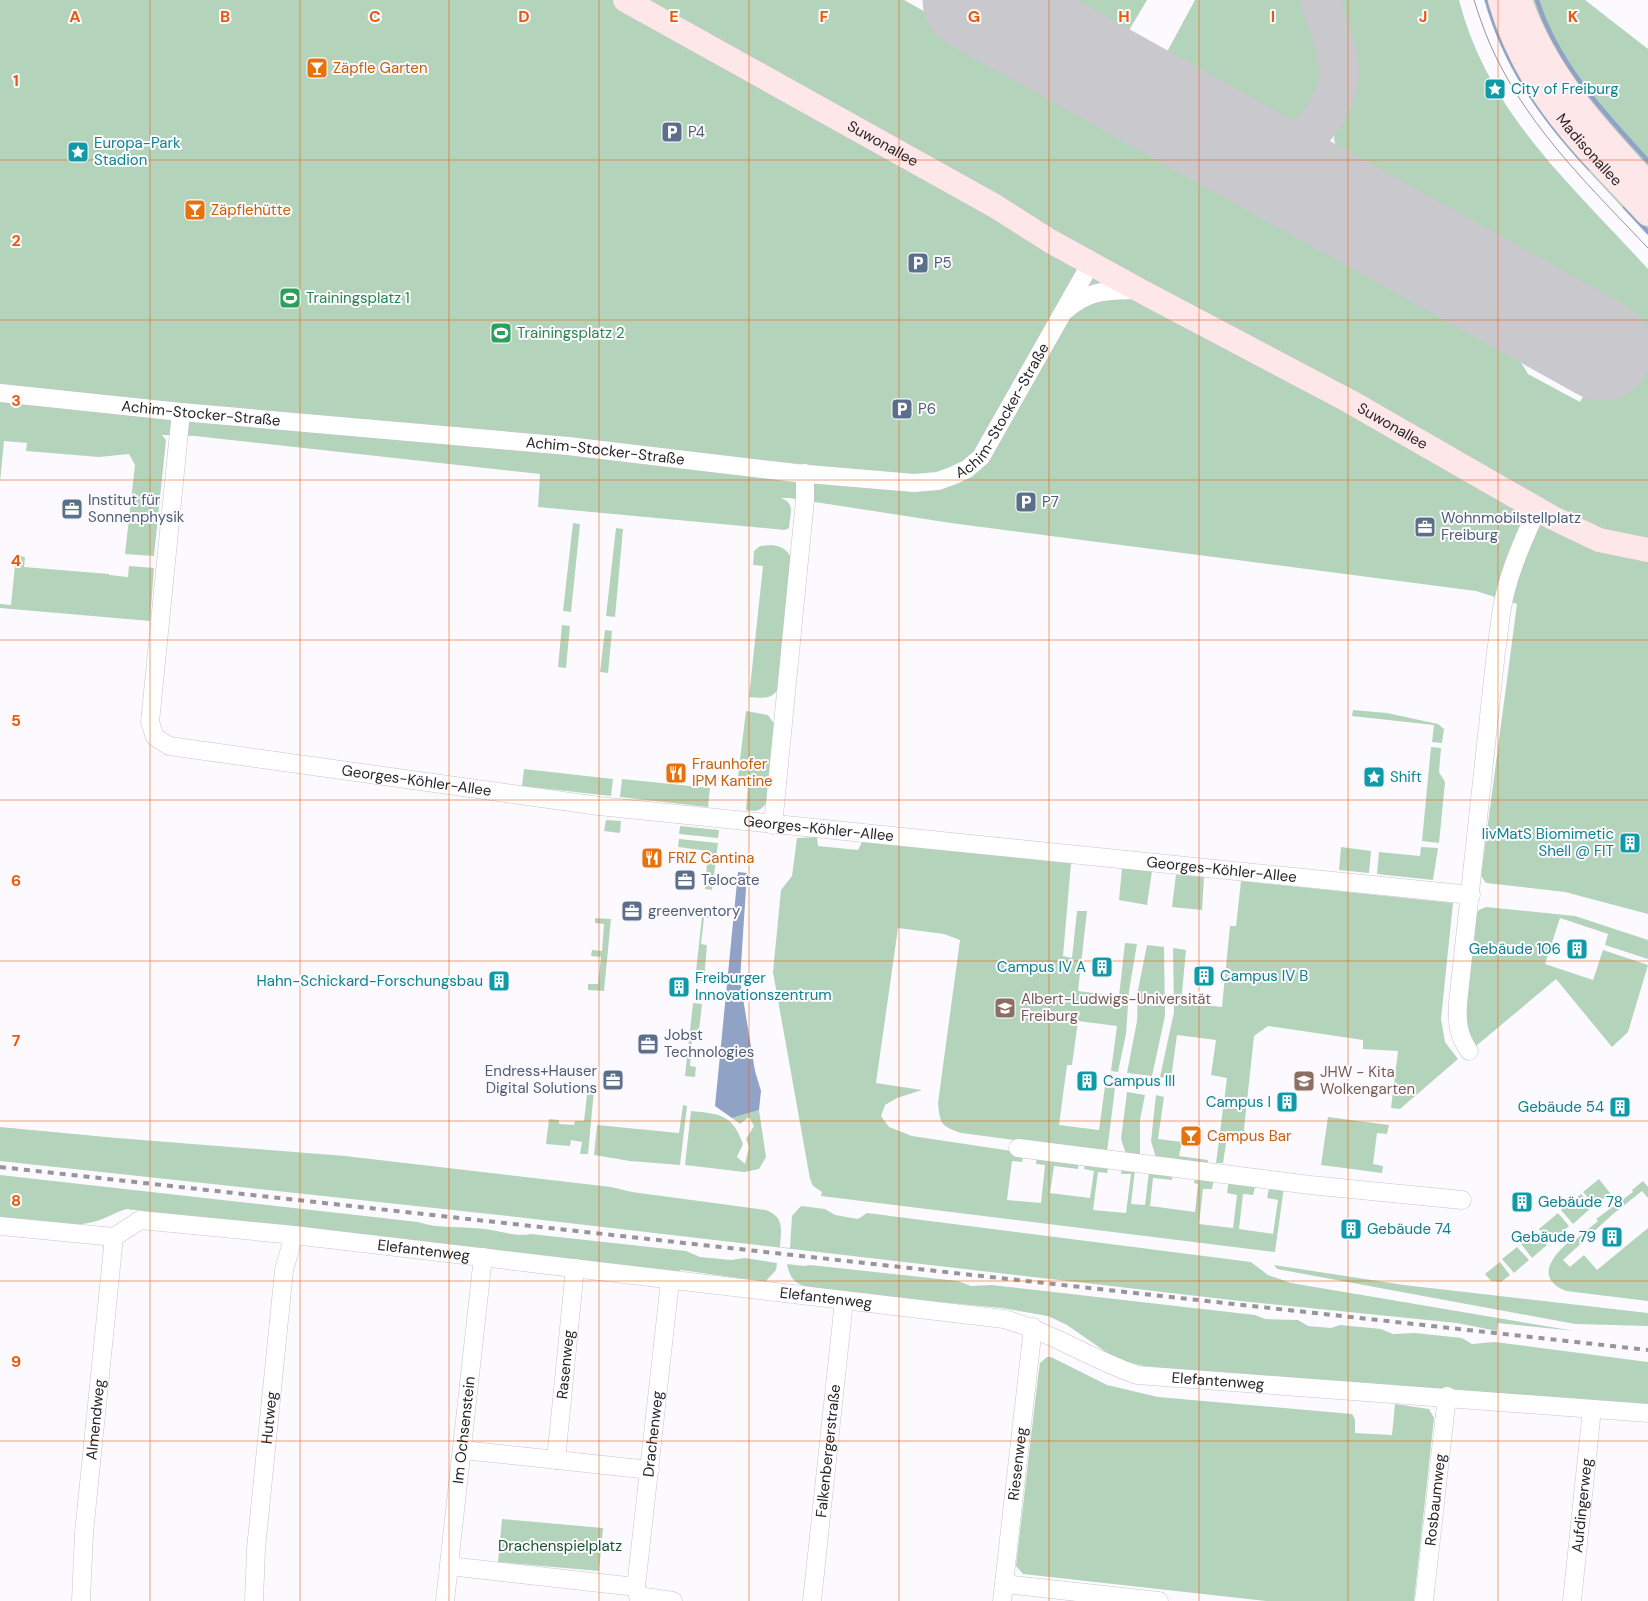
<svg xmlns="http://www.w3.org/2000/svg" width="1648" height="1601" font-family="'DM Sans',sans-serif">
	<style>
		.green { fill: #b3d4bb }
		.water { fill: #90a2c6 }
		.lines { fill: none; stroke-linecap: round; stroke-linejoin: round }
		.stream { stroke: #90a2c6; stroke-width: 4.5 }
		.taxiway { stroke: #c9c8cc; stroke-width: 40 }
		.runway { stroke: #c9c8cc; stroke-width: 101 }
		.street-casing { stroke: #c6c3ca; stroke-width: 19 }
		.secondary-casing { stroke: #c6c3ca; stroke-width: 25 }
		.street { stroke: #fff; stroke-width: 18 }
		.secondary { stroke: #fee7e8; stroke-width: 24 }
		.tram { stroke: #969599; stroke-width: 1 }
		.rail { stroke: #969599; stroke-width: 4; stroke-dasharray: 6 6; stroke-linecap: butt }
		.grid { fill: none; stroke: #e8590c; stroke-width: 1; stroke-opacity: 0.55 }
		.labels { text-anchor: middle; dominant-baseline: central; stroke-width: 4; stroke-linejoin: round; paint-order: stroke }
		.food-label { font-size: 15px; fill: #c56008; stroke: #fcfaff; text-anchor: start }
		.culture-label { font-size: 15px; fill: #0d838f; stroke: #fcfaff; text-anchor: start }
		.service-label { font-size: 15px; fill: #4e5e75; stroke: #fcfaff; text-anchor: start }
		.street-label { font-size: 15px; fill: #262528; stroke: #fcfaff }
		.leisure-label { font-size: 15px; fill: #27864d; stroke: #fcfaff; text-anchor: start }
		.education-label { font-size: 15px; fill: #785e54; stroke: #fcfaff; text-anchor: start }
		.park-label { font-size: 15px; fill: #19542f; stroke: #fcfaff }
		.grid-label { font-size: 16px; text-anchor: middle; font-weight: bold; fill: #e8590c; stroke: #fcfaff; stroke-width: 4; stroke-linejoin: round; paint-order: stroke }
	</style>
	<rect width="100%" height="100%" fill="#fcfaff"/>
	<!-- green -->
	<g class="green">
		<path d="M0 0H904L1504 334 1528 374 1580 402 1624 321 1351 171 1337 151 1334 139 1336 113 1346 82 1344 58 1326 0H1459C1489 115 1571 184 1648 269V914L1565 892 1486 883 1481 876 1517 604 1476 591 951 523 789 498H780C796 502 790 514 789 528L785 530 538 507 540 474 195 436 162 435 166 440 154 556 125 554 135 465 129 454 99 457 26 451 27 443 4 441 0 482Z"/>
		<polygon points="1046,0 1147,0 1122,42"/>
		<path d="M1195 0H1309C1325 53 1356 115 1274 126L1161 63Z"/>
		<path d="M1484 0H1491L1648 225V235C1579 159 1514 103 1484 0Z"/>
		<polygon points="1530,0 1585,0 1648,49 1648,171 1562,68"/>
		<polygon points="573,523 580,524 571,612 563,611"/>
		<polygon points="616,528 623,529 615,617 606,616"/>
		<path d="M772 545C783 547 789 550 792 561L779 687C773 700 763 698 749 697L763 566 753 565 754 551 760 546Z"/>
		<polygon points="16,555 25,557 24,567 109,574 109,575 128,577 129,566 154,568 150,621 0,608 0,604 11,605"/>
		<polygon points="562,625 570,626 566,668 558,667"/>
		<polygon points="605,630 612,631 608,673 600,672"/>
		<polygon points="1353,710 1387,713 1438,724 1444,729 1442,743 1432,742 1434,725 1352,716"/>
		<path d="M746 711 768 715 775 725 767 802C761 811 756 812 746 810L748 785 737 784Z"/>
		<polygon points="1431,747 1441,748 1439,772 1445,782 1439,843 1422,841"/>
		<polygon points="524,769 613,779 611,796 522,786"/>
		<polygon points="622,779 710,788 708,807 620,797"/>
		<polygon points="606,820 621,821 620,833 604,831"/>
		<polygon points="680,826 719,830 718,838 679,834"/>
		<path d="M817 837 818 846 858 850 862 842 1071 863 1063 956 1072 958 1077 911H1087L1078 991 1119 996 1125 943 1137 944 1129 991 1126 1034 1118 1072 1111 1071 1117 1026 1078 1021 1072 1065H1067L1059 1125 1099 1130 1105 1086 1115 1088 1107 1152 961 1133C941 1126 940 1124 938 1103L960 940 944 934 898 928 876 1083 922 1090 897 1098 885 1105 881 1116 889 1127 912 1136 1024 1153 1022 1162 1012 1161 1007 1200 1041 1203 1045 1165 1036 1164 1037 1154 1079 1160 1078 1169 1054 1166 1050 1193 1090 1198 1094 1171 1084 1169 1085 1162 1109 1165 1107 1173 1098 1172 1093 1210 1126 1213 1131 1174H1121L1122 1167 1135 1169 1131 1204 1145 1205 1149 1171 1173 1174 1172 1180 1153 1178 1150 1206 1195 1212 1198 1184 1194 1183 1195 1177 1214 1179 1212 1189H1203L1199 1224 1233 1228 1237 1195 1227 1193 1229 1179 1256 1183 1253 1195 1243 1194 1239 1229 1273 1234 1278 1200 1267 1198 1270 1184 1284 1187 1275 1252 821 1196 822 1192 813 1186 810 1179 773 972 781 890 792 876 797 838Z"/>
		<polygon points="679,839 718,843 712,890 705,889 708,851 678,847"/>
		<polygon points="1341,847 1371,851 1369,873 1339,870"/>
		<polygon points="1421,847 1438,848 1433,880 1377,874 1379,852 1420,856"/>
		<polygon points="1122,868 1152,871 1147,905 1119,900"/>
		<polygon points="1176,875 1204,877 1202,910 1172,907"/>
		<polygon points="1241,881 1453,903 1441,1019 1445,1042 1458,1059 1400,1109 1391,1108 1398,1051 1363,1049 1363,1040 1268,1026 1254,1036 1243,1139 1227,1137 1223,1163 1216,1163 1227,1078 1211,1075 1216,1040 1177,1035 1171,1079 1160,1077 1174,1012 1173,948 1186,950 1181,1003 1222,1007 1230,926 1236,926"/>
		<path d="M1486 907 1575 916 1648 940V959L1605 945 1608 934 1560 918 1545 964 1593 980 1603 950 1648 965 1628 1032 1612 1047 1556 979 1476 1046C1454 1020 1471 949 1475 916L1479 910Z"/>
		<polygon points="703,908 711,909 710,918 704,918 701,944 707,945 704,981 695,980"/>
		<polygon points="595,918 611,919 604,991 588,990 588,984 598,984 601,957 591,956 592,950 602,951 604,924 595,923"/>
		<polygon points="1147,945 1164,947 1165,1016 1152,1076 1127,1073 1137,1021 1138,990"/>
		<polygon points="693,1003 702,1004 698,1039 692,1039 690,1066 696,1067 695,1077 685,1076"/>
		<polygon points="579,1088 594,1090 588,1154 580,1154 582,1142 571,1140 570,1146 546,1144 549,1119 559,1120 559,1124 574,1125 575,1121 584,1121 587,1094 578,1093"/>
		<polygon points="1127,1092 1145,1095 1140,1120 1140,1156 1126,1154 1121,1139"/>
		<polygon points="1156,1095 1164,1097 1158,1139 1182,1142 1179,1156 1208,1160 1207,1165 1156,1158 1151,1141"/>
		<polygon points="683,1105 687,1106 680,1165 630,1161 594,1155 597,1125 679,1133"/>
		<path d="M759 1110 766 1157 759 1169 744 1172 685 1165 691 1111C720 1114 732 1114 743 1144L737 1157 745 1164 749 1147 746 1139 754 1126 749 1117 740 1124 732 1118Z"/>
		<polygon points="1328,1117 1389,1125 1387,1134 1377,1133 1373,1164 1383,1166 1382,1173 1321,1165"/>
		<path d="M0 1127 117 1138 345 1156 611 1187 632 1192 766 1210C785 1218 781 1229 780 1247L790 1248 792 1216 801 1206 825 1209 835 1215 858 1219 867 1213 1251 1262 1268 1275 1291 1283 1575 1331 1498 1323 1497 1331 1457 1323 1240 1301 508 1216 0 1161Z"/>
		<path d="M0 1175 418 1222C439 1229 462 1226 485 1229 501 1231 515 1237 531 1234L686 1251 700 1257 731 1260 745 1258 777 1263 776 1270 765 1282 681 1270 672 1274 126 1209C116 1212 107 1218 97 1221 66 1230 31 1221 0 1217Z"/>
		<polygon points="1599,1179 1610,1193 1595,1205 1583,1192"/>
		<path d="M1643 1181 1648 1187V1198L1642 1191 1613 1214 1563 1260 1570 1267 1584 1255 1597 1270 1648 1228V1301L1566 1291C1533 1278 1554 1254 1572 1239L1574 1241 1598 1221 1596 1219 1633 1192 1632 1190Z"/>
		<polygon points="1581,1194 1592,1207 1573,1224 1561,1210"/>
		<polygon points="1558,1213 1569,1226 1550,1243 1539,1229"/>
		<polygon points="1535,1232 1547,1245 1532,1258 1521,1244"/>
		<polygon points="1517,1247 1529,1260 1514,1273 1502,1259"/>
		<polygon points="1500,1262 1510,1275 1501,1282 1491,1281 1485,1274"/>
		<path d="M787 1264 804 1266 810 1265 958 1281 971 1286 992 1285 1255 1315 1265 1319 1298 1320 1308 1326 1331 1328 1340 1325 1381 1329 1393 1334 1415 1333 1462 1338 1472 1344 1495 1342 1648 1362V1404L1438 1391 1159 1370 1116 1359 1067 1325 1048 1316 1002 1308 822 1291C802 1285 791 1286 787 1264Z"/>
		<polygon points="1274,1265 1404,1285 1648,1313 1648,1326 1575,1324 1277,1269"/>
		<polygon points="1047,1357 1051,1357 1107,1385 1158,1397 1352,1414 1355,1419 1355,1433 1392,1435 1395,1404 1429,1409 1434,1418 1414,1601 1266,1601 1023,1574 1016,1566 1038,1377 1040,1363"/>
		<polygon points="502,1519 603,1528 599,1571 498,1562"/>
	</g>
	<!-- water -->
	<polygon class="water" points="738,872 747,873 740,980 755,1071 761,1091 759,1110 732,1118 715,1106"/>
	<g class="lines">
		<!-- stream -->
		<g class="stream">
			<path d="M1487 0C1505 66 1543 119 1589 168"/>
			<path d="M1537 0C1557 64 1604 113 1648 161"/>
			<polyline points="1625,207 1648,232"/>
		</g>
		<!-- taxiway -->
		<path class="taxiway" d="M1255 157C1259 158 1265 160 1270 159 1299 157 1337 106 1339 78 1340 53 1327 24 1320 0"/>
		<!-- runway -->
		<polyline class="runway" points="973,0 1602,350"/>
		<!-- street casing -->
		<g class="street-casing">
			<g id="street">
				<path d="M1066 310C1090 289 1108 291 1137 290"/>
				<path id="s1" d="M0 393 181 412 568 446 796 473 914 483 938 481 952 476 967 469 981 457 1091 263"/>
				<path id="s2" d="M181 412 150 722 155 737 169 746 599 806 1471 895"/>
				<polyline points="773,825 805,500 805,473"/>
				<path d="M1469 1051C1458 1035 1457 1023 1458 1003L1496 652C1499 634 1500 615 1504 598 1511 567 1524 538 1537 510"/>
				<polyline points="1018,1148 1310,1185 1462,1200"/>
				<path id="s3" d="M0 1226 114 1237 140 1220 294 1235 1004 1319C1051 1332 1091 1359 1137 1375L1648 1413"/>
				<polyline points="463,1450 650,1470"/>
				<path id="s4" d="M556 1460 575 1268"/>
				<polyline points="449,1566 636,1587 638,1596 673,1601"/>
				<polyline points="1004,1584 1159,1601"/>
				<path id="s5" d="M636 1587 670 1281"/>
				<path id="s6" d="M81 1601 84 1533 114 1237"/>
				<path id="s7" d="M254 1601 256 1549 284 1270 294 1235"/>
				<path id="s8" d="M445 1601 483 1257"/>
				<path id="s9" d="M812 1601 844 1301"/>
				<path id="s10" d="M1002 1601 1033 1327"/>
				<path id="s11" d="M1424 1601 1447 1396"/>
				<path id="s12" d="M1572 1601 1592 1409"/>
			</g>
		</g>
		<!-- secondary casing -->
		<g class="secondary-casing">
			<g id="secondary">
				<path id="s13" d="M625 0 995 206 1050 241 1139 290 1349 401 1553 518 1599 540 1648 550"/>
				<path id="s14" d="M1500 0C1527 93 1584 146 1648 214"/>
				<path d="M1520 0C1545 73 1596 128 1648 184"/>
			</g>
		</g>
		<!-- street -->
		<use href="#street" class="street"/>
		<!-- secondary -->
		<use href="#secondary" class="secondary"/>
		<!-- tram -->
		<path class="tram" d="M1474 0C1480 19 1487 39 1496 57 1532 131 1592 189 1648 248"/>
		<!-- rail -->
		<polyline class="rail" points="0,1167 1648,1350"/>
	</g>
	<!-- grid -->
	<path class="grid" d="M150 0V1601M300 0V1601M449 0V1601M599 0V1601M749 0V1601M899 0V1601M1049 0V1601M1199 0V1601M1348 0V1601M1498 0V1601M0 160H1648M0 320H1648M0 480H1648M0 640H1648M0 800H1648M0 961H1648M0 1121H1648M0 1281H1648M0 1441H1648"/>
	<!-- icons -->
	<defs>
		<g id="bar-square" transform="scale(1.125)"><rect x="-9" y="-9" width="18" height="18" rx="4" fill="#e8710a" stroke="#fcfaff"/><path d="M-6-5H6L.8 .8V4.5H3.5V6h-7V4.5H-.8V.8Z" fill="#fff"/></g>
		<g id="sight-square" transform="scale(1.125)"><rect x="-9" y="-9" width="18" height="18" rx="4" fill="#0f9aa8" stroke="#fcfaff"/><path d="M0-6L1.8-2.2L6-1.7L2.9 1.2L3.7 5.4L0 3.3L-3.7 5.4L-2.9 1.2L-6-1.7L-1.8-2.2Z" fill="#fff"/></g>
		<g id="parking-square" transform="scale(1.125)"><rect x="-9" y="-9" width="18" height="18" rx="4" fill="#5c6f8a" stroke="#fcfaff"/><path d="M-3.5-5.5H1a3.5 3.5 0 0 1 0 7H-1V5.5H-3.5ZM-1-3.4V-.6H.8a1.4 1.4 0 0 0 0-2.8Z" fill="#fff"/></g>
		<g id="stadium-square" transform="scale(1.125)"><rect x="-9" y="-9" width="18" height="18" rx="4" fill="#2e9e5b" stroke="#fcfaff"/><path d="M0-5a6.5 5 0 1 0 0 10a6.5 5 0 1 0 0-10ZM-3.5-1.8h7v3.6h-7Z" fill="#fff"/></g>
		<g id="office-square" transform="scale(1.125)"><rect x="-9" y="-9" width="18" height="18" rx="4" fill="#5c6f8a" stroke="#fcfaff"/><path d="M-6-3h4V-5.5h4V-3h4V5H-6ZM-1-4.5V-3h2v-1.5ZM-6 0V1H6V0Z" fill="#fff"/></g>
		<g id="restaurant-square" transform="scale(1.125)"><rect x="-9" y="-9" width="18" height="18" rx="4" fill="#e8710a" stroke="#fcfaff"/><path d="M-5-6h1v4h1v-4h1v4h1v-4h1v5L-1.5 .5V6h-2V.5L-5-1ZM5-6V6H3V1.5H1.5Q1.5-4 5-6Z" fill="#fff"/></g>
		<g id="building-square" transform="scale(1.125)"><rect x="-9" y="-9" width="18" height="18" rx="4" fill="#0f9aa8" stroke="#fcfaff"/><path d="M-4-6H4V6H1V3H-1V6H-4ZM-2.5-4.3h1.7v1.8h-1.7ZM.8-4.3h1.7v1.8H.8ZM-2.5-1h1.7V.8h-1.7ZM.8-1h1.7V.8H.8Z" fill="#fff"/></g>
		<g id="university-square" transform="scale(1.125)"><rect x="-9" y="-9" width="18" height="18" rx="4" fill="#8d6e63" stroke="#fcfaff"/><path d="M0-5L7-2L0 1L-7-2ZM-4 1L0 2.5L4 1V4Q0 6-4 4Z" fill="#fff"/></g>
		<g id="school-square" transform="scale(1.125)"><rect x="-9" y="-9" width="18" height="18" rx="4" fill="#8d6e63" stroke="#fcfaff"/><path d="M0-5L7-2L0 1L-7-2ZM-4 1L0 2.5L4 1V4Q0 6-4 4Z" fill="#fff"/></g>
	</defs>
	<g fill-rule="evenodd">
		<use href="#bar-square" x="317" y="68"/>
		<use href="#sight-square" x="1495" y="89"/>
		<use href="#parking-square" x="672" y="132"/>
		<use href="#sight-square" x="78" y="152"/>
		<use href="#bar-square" x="195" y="210"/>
		<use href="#parking-square" x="918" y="263"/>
		<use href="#stadium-square" x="290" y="298"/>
		<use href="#stadium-square" x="501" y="333"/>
		<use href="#parking-square" x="902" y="409"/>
		<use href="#parking-square" x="1026" y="502"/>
		<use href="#office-square" x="72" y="509"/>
		<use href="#office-square" x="1425" y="527"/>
		<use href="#restaurant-square" x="676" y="773"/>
		<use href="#sight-square" x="1374" y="777"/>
		<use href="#building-square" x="1630" y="843"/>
		<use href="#restaurant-square" x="652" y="858"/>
		<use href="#office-square" x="685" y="880"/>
		<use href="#office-square" x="632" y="911"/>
		<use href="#building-square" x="1577" y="949"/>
		<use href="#building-square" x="1102" y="967"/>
		<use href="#building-square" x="1204" y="976"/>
		<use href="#building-square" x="499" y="981"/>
		<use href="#building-square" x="679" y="987"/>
		<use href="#university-square" x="1005" y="1008"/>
		<use href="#office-square" x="648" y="1044"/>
		<use href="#office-square" x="613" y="1080"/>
		<use href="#building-square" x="1087" y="1081"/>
		<use href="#school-square" x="1304" y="1081"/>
		<use href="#building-square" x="1287" y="1102"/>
		<use href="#building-square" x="1620" y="1107"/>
		<use href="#bar-square" x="1191" y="1136"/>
		<use href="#building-square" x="1522" y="1202"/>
		<use href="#building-square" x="1351" y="1229"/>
		<use href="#building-square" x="1612" y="1237"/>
	</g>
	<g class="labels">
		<!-- food labels -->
		<g class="food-label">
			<text x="333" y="68">Zäpfle Garten</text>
			<text x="211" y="210">Zäpflehütte</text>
			<text x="692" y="764">Fraunhofer<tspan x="692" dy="17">IPM Kantine</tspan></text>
			<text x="668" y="858">FRIZ Cantina</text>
			<text x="1207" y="1136">Campus Bar</text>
		</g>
		<!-- culture labels -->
		<g class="culture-label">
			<text x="1511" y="89">City of Freiburg</text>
			<text x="94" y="143">Europa-Park<tspan x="94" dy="17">Stadion</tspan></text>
			<text x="1390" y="777">Shift</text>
			<text x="1614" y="834" text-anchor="end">livMatS Biomimetic<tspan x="1614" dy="17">Shell @ FIT</tspan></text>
			<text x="1561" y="949" text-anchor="end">Gebäude 106</text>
			<text x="1086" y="967" text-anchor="end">Campus IV A</text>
			<text x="1220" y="976">Campus IV B</text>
			<text x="695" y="978">Freiburger<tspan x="695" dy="17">Innovationszentrum</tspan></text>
			<text x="483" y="981" text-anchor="end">Hahn-Schickard-Forschungsbau</text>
			<text x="1103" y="1081">Campus III</text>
			<text x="1271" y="1102" text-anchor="end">Campus I</text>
			<text x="1604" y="1107" text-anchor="end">Gebäude 54</text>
			<text x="1538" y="1202">Gebäude 78</text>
			<text x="1367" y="1229">Gebäude 74</text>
			<text x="1596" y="1237" text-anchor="end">Gebäude 79</text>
		</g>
		<!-- service labels -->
		<g class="service-label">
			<text x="688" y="132">P4</text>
			<text x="934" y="263">P5</text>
			<text x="918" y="409">P6</text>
			<text x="88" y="500">Institut für<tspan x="88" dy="17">Sonnenphysik</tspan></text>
			<text x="1042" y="502">P7</text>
			<text x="1441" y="518">Wohnmobilstellplatz<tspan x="1441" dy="17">Freiburg</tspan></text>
			<text x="701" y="880">Telocate</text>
			<text x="648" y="911">greenventory</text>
			<text x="664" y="1035">Jobst<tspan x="664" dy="17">Technologies</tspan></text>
			<text x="597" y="1071" text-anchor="end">Endress+Hauser<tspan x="597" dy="17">Digital Solutions</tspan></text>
		</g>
		<!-- street labels -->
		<g class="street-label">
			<text stroke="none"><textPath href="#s13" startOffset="295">Suwonallee</textPath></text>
			<text stroke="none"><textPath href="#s14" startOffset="176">Madisonallee</textPath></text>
			<text stroke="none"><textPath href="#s1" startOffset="1042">Achim-Stocker-Straße</textPath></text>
			<text stroke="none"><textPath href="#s1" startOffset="202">Achim-Stocker-Straße</textPath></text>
			<text stroke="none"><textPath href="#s13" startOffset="878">Suwonallee</textPath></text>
			<text stroke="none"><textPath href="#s1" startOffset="608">Achim-Stocker-Straße</textPath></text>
			<text stroke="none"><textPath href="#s2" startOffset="594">Georges-Köhler-Allee</textPath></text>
			<text stroke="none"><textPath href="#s2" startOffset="999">Georges-Köhler-Allee</textPath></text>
			<text stroke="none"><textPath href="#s2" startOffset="1404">Georges-Köhler-Allee</textPath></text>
			<text stroke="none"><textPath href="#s3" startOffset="431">Elefantenweg</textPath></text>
			<text stroke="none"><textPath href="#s3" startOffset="836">Elefantenweg</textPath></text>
			<text stroke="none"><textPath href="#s4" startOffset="96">Rasenweg</textPath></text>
			<text stroke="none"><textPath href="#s3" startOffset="1241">Elefantenweg</textPath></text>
			<text stroke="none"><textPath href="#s7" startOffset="184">Hutweg</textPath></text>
			<text stroke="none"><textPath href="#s6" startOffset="182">Almendweg</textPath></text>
			<text stroke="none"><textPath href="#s8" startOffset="172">Im Ochsenstein</textPath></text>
			<text stroke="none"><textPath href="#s5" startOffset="154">Drachenweg</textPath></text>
			<text stroke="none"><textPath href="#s9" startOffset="151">Falkenbergerstraße</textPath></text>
			<text stroke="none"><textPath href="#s10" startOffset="138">Riesenweg</textPath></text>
			<text stroke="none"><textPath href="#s11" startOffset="102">Rosbaumweg</textPath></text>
			<text stroke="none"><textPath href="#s12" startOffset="96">Aufdingerweg</textPath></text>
		</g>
		<!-- leisure labels -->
		<g class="leisure-label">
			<text x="306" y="298">Trainingsplatz 1</text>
			<text x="517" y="333">Trainingsplatz 2</text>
		</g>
		<!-- education labels -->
		<g class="education-label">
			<text x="1021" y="999">Albert-Ludwigs-Universität<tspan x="1021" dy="17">Freiburg</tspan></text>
			<text x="1320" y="1072">JHW - Kita<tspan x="1320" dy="17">Wolkengarten</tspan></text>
		</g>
		<!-- park labels -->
		<g class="park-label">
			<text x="560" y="1546">Drachenspielplatz</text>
		</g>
	</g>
	<g class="grid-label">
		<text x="75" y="22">A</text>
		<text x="225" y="22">B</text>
		<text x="375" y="22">C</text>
		<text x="524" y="22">D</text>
		<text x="674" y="22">E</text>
		<text x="824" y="22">F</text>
		<text x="974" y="22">G</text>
		<text x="1124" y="22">H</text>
		<text x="1273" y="22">I</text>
		<text x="1423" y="22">J</text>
		<text x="1573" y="22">K</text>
		<text x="16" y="86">1</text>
		<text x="16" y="246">2</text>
		<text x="16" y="406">3</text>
		<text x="16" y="566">4</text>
		<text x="16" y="726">5</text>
		<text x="16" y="886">6</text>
		<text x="16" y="1046">7</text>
		<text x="16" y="1206">8</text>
		<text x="16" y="1367">9</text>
	</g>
</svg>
